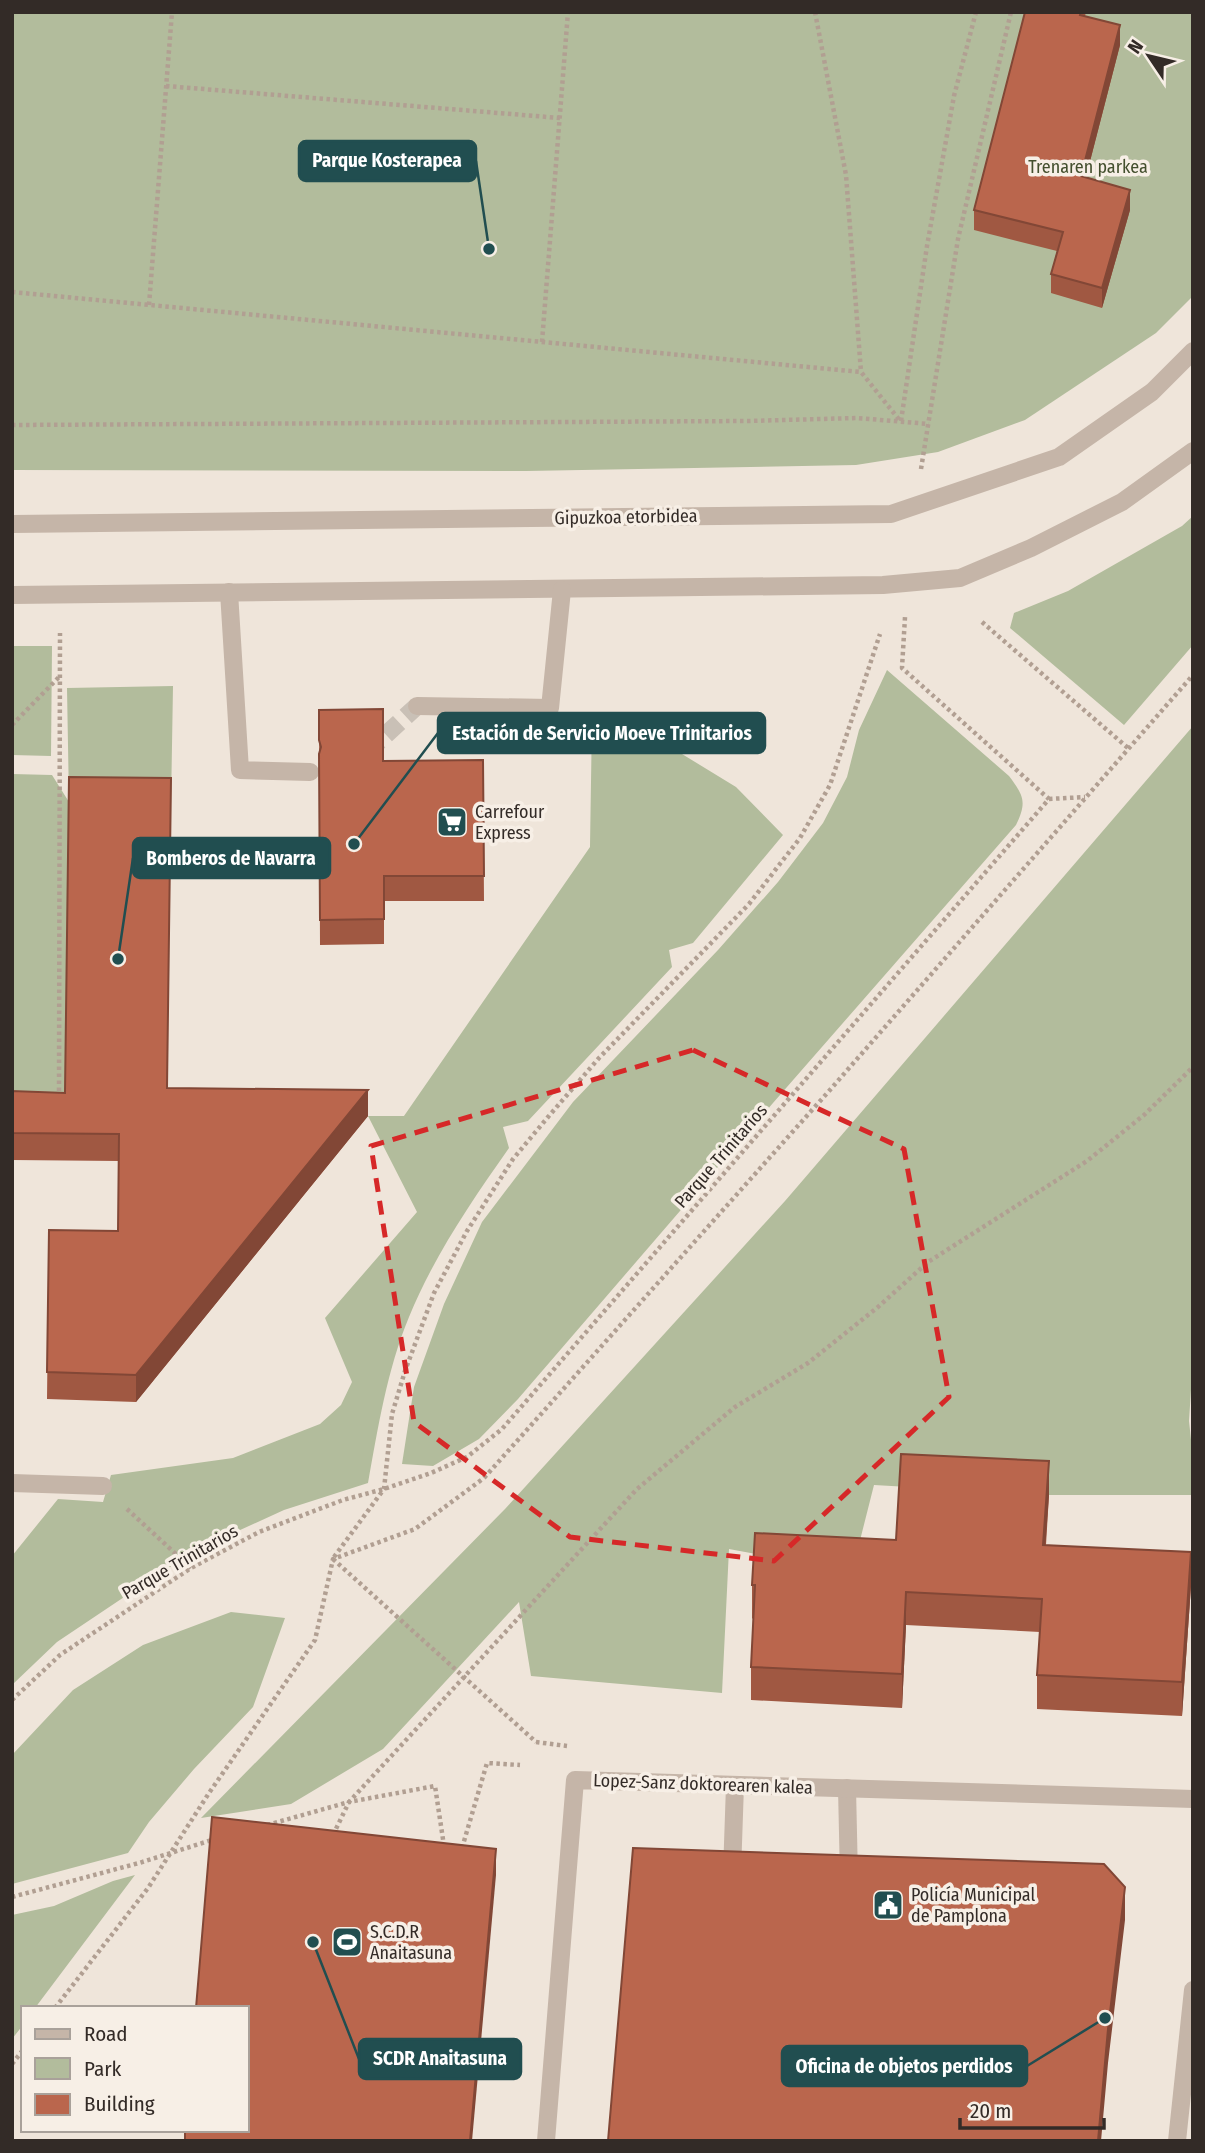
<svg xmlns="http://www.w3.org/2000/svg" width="1205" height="2153" font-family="'Fira Sans Condensed',sans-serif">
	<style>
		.green { fill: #b2bc9c }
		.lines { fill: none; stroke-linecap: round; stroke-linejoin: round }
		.minor-tunnel { stroke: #c9c0b6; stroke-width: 18; stroke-dasharray: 18 9; stroke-linecap: butt }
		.path { stroke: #b19f92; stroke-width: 4.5; stroke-dasharray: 3.5 3.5; stroke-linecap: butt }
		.minor { stroke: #c5b5a8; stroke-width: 18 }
		.path-bridge { stroke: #b19f92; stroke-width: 4.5; stroke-dasharray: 3.5 3.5; stroke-linecap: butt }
		.wall { fill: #a05842 }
		.shaded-wall { fill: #824736 }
		.building { fill: #ba664d; stroke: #824736; stroke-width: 2 }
		.marked { fill: none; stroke: #d62828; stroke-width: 5; stroke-dasharray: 14 9; stroke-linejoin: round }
		.labels { text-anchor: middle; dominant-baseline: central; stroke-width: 7; stroke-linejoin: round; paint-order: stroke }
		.park-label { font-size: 18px; fill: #434f2d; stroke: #f7efe6 }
		.street-label { font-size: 18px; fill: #332b27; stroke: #f7efe6 }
		.poi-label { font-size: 18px; fill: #332b27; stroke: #f7efe6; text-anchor: start }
		.leader { fill: none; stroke: #214e50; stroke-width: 2.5 }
		.callout-dot { fill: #214e50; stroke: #f7efe6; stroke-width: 2.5 }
		.callout { fill: #214e50; stroke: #214e50; stroke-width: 2.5 }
		.callout-label { font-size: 19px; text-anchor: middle; font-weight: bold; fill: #fff }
	</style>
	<rect width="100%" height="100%" fill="#efe5da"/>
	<!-- green -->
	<g class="green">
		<polygon points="12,12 1193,12 1193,296 1156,333 1025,420 938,452 856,465 526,471 12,470"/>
		<polygon points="1193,516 1193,645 1124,725 1010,628 1014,613 1068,591 1182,526"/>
		<polygon points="12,646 52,646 51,756 12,755"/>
		<path d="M887 670 1009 776C1024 796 1027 802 1016 825L773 1103 518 1399 479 1439 433 1466 402 1464 414 1387 444 1304 482 1222 573 1102 718 950 778 882 823 823 847 777 859 730Z"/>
		<polygon points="173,686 171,805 69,804 65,1119 12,1118 12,774 52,775 69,802 67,688"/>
		<path d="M592 718 682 754 736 787 783 835 693 943 669 950 672 967 528 1121 503 1127 509 1148C471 1202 434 1256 409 1317 387 1370 378 1428 368 1483L284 1510 216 1541 163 1571 57 1642 12 1685V1556L58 1499 103 1502 111 1475 233 1458 320 1424 341 1405 352 1382 325 1318 417 1212 368 1116H404L590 847Z"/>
		<polygon points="1193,726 1193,1359 1189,1421 1193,1458 1193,1495 1049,1495 874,1485 852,1572 729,1549 722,1693 531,1676 519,1602 383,1749 291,1804 201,1818 505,1509 785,1201"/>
		<polygon points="231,1612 285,1618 253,1707 194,1769 149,1822 128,1853 12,1884 12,1755 73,1690 143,1645"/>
		<polygon points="135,1875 35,2008 23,2008 23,2025 12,2039 12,1915 54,1906 113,1881"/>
	</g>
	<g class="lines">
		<!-- minor-tunnel -->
		<polyline class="minor-tunnel" points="366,753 417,706"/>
		<!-- path -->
		<g class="path">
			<polyline points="815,12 846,175 861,372"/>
			<polyline points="166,86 560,118"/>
			<polyline points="12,292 861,372 901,422"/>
			<polyline points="149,305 172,12"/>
			<polyline points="542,342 568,12"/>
			<polyline points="901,421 927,246 954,96 976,12"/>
			<polyline points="12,425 748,421 857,418 929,424"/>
			<polyline points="921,469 958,239 1011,12"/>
			<polyline points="982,622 1128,748"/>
			<polyline points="12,725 60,676"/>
			<polyline points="1049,799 1085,797"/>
			<polyline points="59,1098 60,633"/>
			<polyline points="127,1509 191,1568"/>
			<polyline points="334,1557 384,1489 392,1414 405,1371 434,1293 467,1231 513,1159 548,1117 599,1058 749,904 800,838 830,785 880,634"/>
			<polyline points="12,1700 60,1655 191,1568 259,1532 343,1500 384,1489 431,1473 467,1457 502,1429 1049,799 902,668 905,617"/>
			<polyline points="536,1742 567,1746"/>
			<polyline points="267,1825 349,1802 637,1489 735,1407 808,1363 878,1307 928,1262 1087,1161 1144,1115 1193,1067"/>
			<polyline points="333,1835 349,1802 435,1786 444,1846"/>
			<polyline points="462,1848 487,1763 520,1765"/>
			<polyline points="12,1897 139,1863 215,1839"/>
			<polyline points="55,2008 148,1888 209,1793 315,1640 333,1559 415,1529 484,1478 829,1091 1193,675"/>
			<polyline points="12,2064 23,2050"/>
		</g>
		<!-- minor -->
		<g class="minor">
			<polyline points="12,524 891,514 1059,457 1152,392 1193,351"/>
			<polyline points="229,592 240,770 310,772"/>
			<polyline points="12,595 883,585 960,578 1031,548 1122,502 1193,451"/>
			<polyline points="417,706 550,708 562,590"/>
			<polyline points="12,1483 103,1486"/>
			<polyline points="847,1788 849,1878"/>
			<polyline points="732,1873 735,1785"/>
			<polyline points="546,2141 575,1780 1193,1799"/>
			<polyline points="1177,2141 1193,1990"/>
		</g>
		<!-- path-bridge -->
		<polyline class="path-bridge" points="333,1559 536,1742"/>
	</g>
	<!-- wall -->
	<g class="wall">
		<polygon points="1025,12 1086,12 1085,16 1120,45 1086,177 1130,210 1102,308 1051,293 1051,274 1057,251 974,230 974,210"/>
		<polygon points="319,710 383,761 483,760 484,901 384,901 384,944 320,945"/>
		<polygon points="168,1088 368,1116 136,1402 47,1399 49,1230 118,1231 119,1161 12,1160 12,1091 65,1093"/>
		<polygon points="1049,1495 1046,1545 1191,1586 1182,1716 1037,1709 1037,1675 1040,1632 906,1625 902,1708 751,1700 751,1667 753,1619 752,1618 752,1585"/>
	</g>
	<!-- shaded-wall -->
	<g class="shaded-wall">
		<polygon points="1120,25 1120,45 1081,196 1081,176"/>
		<polygon points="1130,190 1130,210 1102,308 1102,288"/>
		<polygon points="368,1090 368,1116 136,1402 136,1375"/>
		<polygon points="1049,1461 1049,1495 1043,1578 1043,1545"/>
		<polygon points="1191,1552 1191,1586 1182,1716 1182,1682"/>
		<polygon points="906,1592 906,1625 902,1708 902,1674"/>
		<polygon points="496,1849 496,1875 472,2141 470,2141"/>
		<polygon points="1125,1887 1125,1920 1108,2063 1101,2141 1098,2141 1108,2029"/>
	</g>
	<!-- building -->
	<g class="building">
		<polygon points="1025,12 1081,12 1080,15 1120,25 1081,176 1130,190 1102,288 1051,274 1063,232 974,210"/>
		<polygon points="383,709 383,761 483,760 484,876 384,876 384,919 320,920 319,754 321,747 319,740 319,710"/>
		<polygon points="69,777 171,778 167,1088 368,1090 136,1375 47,1372 49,1230 118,1231 119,1134 12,1133 12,1091 65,1093"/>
		<polygon points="901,1454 1049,1461 1043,1545 1191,1552 1182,1682 1037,1675 1042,1599 906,1592 902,1674 751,1667 755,1585 752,1585 755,1533 896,1540"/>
		<polygon points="212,1817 496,1849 470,2141 185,2141 185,2130 247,2130 247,2008 196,2008"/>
		<polygon points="633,1848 1104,1864 1125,1887 1108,2029 1098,2141 608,2141"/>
	</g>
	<!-- marked area -->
	<path class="marked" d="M693 1050 904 1149 949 1397 774 1561 570 1537 414 1422 371 1146Z"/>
	<!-- icons -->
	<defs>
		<g id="supermarket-square" transform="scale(1.575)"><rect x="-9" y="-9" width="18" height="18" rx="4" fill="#214e50" stroke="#f7efe6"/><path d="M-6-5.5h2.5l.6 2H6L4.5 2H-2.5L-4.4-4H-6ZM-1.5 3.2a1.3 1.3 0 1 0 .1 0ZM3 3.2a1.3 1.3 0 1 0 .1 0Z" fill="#fff"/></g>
		<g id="civic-square" transform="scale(1.575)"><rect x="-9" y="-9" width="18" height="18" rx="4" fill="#214e50" stroke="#f7efe6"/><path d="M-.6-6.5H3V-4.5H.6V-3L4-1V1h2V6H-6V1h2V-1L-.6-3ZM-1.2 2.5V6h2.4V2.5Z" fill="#fff"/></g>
		<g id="stadium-square" transform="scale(1.575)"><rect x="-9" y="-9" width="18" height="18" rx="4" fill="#214e50" stroke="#f7efe6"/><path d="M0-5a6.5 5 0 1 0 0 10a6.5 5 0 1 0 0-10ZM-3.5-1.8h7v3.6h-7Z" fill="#fff"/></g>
	</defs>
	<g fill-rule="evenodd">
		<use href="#supermarket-square" x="452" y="822"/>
		<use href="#civic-square" x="888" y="1905"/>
		<use href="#stadium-square" x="347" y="1942"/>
	</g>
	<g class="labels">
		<!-- park labels -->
		<g class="park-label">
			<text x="1088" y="167">Trenaren parkea</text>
		</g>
		<!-- street labels -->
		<g class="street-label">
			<text transform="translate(626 517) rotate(-1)">Gipuzkoa etorbidea</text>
			<text transform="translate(721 1156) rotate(-49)">Parque Trinitarios</text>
			<text transform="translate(180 1562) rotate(-30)">Parque Trinitarios</text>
			<text transform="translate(703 1784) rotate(2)">Lopez-Sanz doktorearen kalea</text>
		</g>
		<!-- poi labels -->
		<g class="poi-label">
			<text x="475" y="812">Carrefour<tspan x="475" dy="21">Express</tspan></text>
			<text x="911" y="1895">Policía Municipal<tspan x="911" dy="21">de Pamplona</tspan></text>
			<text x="370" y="1932">S.C.D.R<tspan x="370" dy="21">Anaitasuna</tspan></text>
		</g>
	</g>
	<!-- callouts -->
	<path class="leader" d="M489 249L476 161M354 844L438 733M118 959L133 858M313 1942L359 2059M1105 2018L1027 2066"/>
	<g class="callout-dot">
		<circle cx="489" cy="249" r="7"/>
		<circle cx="354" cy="844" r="7"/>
		<circle cx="118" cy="959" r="7"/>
		<circle cx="313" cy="1942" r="7"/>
		<circle cx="1105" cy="2018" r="7"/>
	</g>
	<g class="callout">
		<rect x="299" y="141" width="177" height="40" rx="7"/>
		<rect x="438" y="713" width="327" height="40" rx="7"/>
		<rect x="133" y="838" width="197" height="40" rx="7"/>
		<rect x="359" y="2039" width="162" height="40" rx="7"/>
		<rect x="782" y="2046" width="245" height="40" rx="7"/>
	</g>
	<g class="callout-label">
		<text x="387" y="167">Parque Kosterapea</text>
		<text x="602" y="740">Estación de Servicio Moeve Trinitarios</text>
		<text x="231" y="865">Bomberos de Navarra</text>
		<text x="440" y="2065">SCDR Anaitasuna</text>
		<text x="904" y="2073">Oficina de objetos perdidos</text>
	</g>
	<!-- border -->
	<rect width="1205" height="2153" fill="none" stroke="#332b27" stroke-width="28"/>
	<!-- legend -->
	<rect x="21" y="2006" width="228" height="126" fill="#f7efe6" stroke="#a9a19a" stroke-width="2"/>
	<rect x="35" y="2029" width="35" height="10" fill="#c5b5a8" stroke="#a9a19a" stroke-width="2"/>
	<text x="84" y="2041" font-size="21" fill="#332b27">Road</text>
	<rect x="35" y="2058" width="35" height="21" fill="#b2bc9c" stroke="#a9a19a" stroke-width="2"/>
	<text x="84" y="2076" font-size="21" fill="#332b27">Park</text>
	<rect x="35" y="2094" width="35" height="21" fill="#ba664d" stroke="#a9a19a" stroke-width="2"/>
	<text x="84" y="2111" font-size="21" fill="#332b27">Building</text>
	<!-- north arrow -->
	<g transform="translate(1149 56) rotate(305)" stroke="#f7efe6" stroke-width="5" paint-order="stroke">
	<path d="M0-5L12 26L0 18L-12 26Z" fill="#332b27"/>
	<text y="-10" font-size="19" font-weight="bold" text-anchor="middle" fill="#332b27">N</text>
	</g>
	<!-- scale -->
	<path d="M960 2118v10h144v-10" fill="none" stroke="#332b27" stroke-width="3.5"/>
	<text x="970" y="2118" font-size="21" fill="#332b27" stroke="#f7efe6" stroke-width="5" paint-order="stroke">20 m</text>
</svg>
